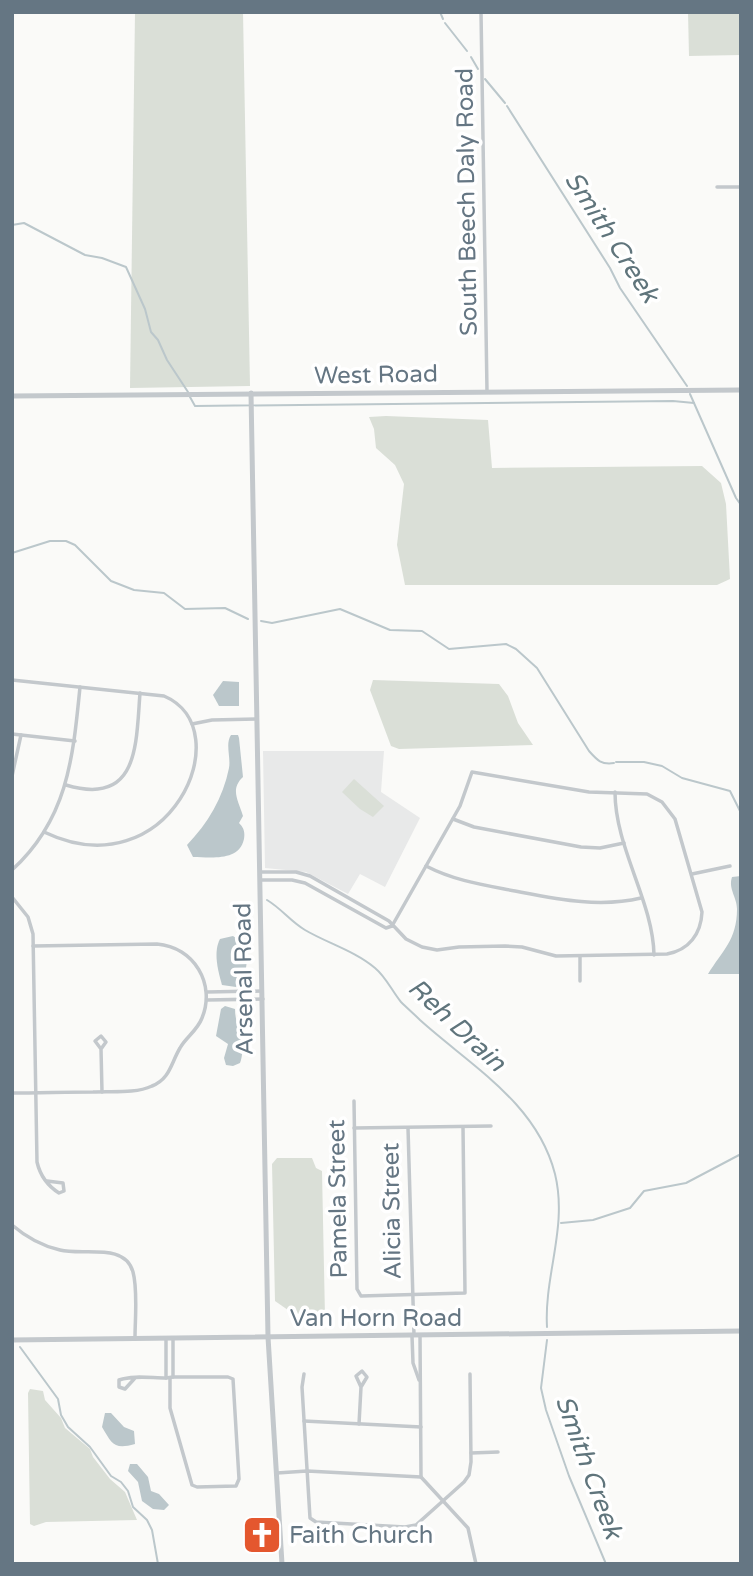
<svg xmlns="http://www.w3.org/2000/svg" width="753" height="1576" font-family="'Varela Round',sans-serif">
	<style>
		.built { fill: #e8e9e9 }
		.green { fill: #dadfd7 }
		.water { fill: #bbc7cb }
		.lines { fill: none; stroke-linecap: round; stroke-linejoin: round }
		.stream { stroke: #bbc7cb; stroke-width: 2 }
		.minor { stroke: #c3c8cc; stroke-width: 3.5 }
		.tertiary { stroke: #c3c8cc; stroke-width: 5 }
		.labels { text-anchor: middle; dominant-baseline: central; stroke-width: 7; stroke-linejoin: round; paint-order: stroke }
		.street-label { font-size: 24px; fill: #657683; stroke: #fff }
		.poi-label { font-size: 24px; fill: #657683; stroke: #fff; text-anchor: start }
		.water-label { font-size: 26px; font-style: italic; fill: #60757c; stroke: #fff }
	</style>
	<rect width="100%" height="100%" fill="#fafaf8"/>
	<!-- built -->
	<polygon class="built" points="263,751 384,751 381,792 420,818 385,887 360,874 348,894 306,872 265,868"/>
	<!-- green -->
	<g class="green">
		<polygon points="135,12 243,12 250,386 130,388"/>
		<polygon points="688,12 741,12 741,55 689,56"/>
		<polygon points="386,416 488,420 492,468 702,466 721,483 726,504 730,579 717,585 405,585 397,545 404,484 395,465 376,448 374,429 369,417"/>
		<polygon points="373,680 499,684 508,696 518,723 533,745 399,749 391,746 370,690"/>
		<polygon points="354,779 384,806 373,817 360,809 342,792"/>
		<polygon points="277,1158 312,1158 316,1168 322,1171 325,1317 323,1320 298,1317 275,1301 272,1164"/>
		<polygon points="30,1389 43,1391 45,1400 61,1418 65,1428 90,1449 93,1457 110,1479 125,1492 137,1520 46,1522 34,1526 30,1524 28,1393"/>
	</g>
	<!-- water -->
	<g class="water">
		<polygon points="223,681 239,682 239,706 219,706 213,695"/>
		<path d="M231 735H238L239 738 243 777C230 789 238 800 243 816L239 823C244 828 245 832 244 839 239 862 210 857 193 857L187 845C208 823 223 798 229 768 231 757 225 744 231 735Z"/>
		<path d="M741 876V974H708C722 951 737 940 737 909 737 897 728 889 732 877Z"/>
		<path d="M233 936 245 945C249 959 247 976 236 987L222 985C218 971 213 952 220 939Z"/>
		<path d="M225 1006 235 1009C235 1027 247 1045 240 1063L233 1066 226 1065 224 1058 228 1044 216 1036 221 1009Z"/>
		<path d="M105 1413H111L124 1427 134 1431 135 1444C114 1450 112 1444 102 1427Z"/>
		<polygon points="130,1464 137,1464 148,1477 151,1491 159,1494 169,1505 164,1510 153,1509 142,1501 138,1482 128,1471"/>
	</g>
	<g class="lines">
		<!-- stream -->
		<g class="stream">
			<polyline points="440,12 443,19"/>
			<polyline points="445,23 467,51"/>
			<polyline points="471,57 478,69"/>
			<polyline points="485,79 505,103"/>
			<polyline points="507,106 610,268 620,288 687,386"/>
			<polyline points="12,225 24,223 85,255 102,258 126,267 145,309 151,332 158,340 167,360 188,392"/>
			<polyline points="690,394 736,498 741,505"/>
			<polyline points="190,397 195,406 673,401 694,403"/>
			<polyline points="12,553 50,541 66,541 75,545 111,581 134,590 164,593 185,609 225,608 248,619"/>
			<path d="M261 621 272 623 340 609 390 630 422 631 449 649 506 644 516 649 537 668 589 751C597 760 601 765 614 763"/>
			<polyline points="616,762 644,762 662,766 682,778 730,791 741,813"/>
			<path d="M267 900C282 909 290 921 305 930 327 943 355 951 375 968 386 977 392 991 401 1002 407 1008 414 1014 420 1020 471 1066 537 1103 555 1174 568 1227 544 1275 547 1327"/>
			<polyline points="561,1223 593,1220 630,1208 644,1191 686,1183 741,1154"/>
			<polyline points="547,1340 541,1388 546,1410 569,1476 606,1564"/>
			<polyline points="20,1347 58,1399 61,1415 68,1427 90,1447 111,1476 121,1482 128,1491 133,1507 147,1520 152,1530 158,1564"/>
		</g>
		<!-- minor -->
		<g class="minor">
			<polyline points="481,12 487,391"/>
			<polyline points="717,187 741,187"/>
			<polyline points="741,282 741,288"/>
			<path d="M12 680 164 696C242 729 169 892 44 832"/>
			<polyline points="192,724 212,720 256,719"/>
			<polyline points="12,734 75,741"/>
			<polyline points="12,776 21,735"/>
			<path d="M66 785C139 807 136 744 140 693"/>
			<path d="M615 792C615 848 653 901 654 955"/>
			<polyline points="453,819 474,827 581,847 600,848 624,843"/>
			<path d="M426 866C455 881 484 885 515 891 557 899 599 908 641 898"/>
			<path d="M12 870C68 819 73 757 80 687"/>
			<path d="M260 872H296L310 876 389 921 406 939 422 947 437 950 459 947 505 946 522 947 556 956 667 954C689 950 701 934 702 912L675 819 662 802 647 794 589 792 472 772 460 806 392 926"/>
			<polyline points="692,874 730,866"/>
			<polyline points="260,880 292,880 305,883 386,928 392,926"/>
			<path d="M12 897 28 917 33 934 37 1162C40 1175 48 1186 59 1193L64 1191 63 1183 47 1181"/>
			<polyline points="580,956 580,981"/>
			<polyline points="207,992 262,991"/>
			<polyline points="207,1000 263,999"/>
			<polyline points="101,1049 95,1041 101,1036 106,1042 101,1049 102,1092"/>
			<path d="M12 1093C39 1093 66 1092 93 1092 112 1091 135 1094 152 1086 170 1079 171 1063 180 1048 186 1037 197 1031 202 1018 216 984 194 947 157 944L33 946"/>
			<polyline points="354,1101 357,1289 361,1296 465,1293 463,1127"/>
			<polyline points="354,1128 491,1126"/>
			<polyline points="408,1128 414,1335"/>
			<path d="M12 1225C26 1237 42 1246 60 1250 83 1256 125 1242 133 1272 138 1290 135 1319 135 1338"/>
			<polyline points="420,1335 421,1477 468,1528 476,1564"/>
			<polyline points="412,1336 413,1363 419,1380"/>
			<polyline points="166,1338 166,1378"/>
			<polyline points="304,1374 302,1387 310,1518 316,1522 405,1527 416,1525 464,1482 469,1475 471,1462 470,1374"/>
			<polyline points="173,1377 173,1338"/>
			<path d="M135 1378 125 1389 119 1387V1380C133 1375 151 1378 166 1378L173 1377H228L233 1379 239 1479 236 1486 197 1487 192 1485 170 1408V1378"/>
			<polyline points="304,1421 421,1427"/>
			<polyline points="359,1424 361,1387 367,1377 362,1371 356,1376 361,1387"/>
			<polyline points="471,1453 498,1452"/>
			<polyline points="277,1473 307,1471 421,1477"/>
		</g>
		<!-- tertiary -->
		<g class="tertiary">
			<polyline points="251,393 268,1337 282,1564"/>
			<polyline points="12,396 741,390"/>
			<polyline points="12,1340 741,1331"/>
		</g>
	</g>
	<!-- icons -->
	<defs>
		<g id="church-square" transform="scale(2.0125)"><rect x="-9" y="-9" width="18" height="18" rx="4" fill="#e4572e" stroke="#fff"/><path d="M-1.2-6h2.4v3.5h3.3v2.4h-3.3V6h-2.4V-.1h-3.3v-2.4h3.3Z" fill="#fff"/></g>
	</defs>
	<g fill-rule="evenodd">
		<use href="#church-square" x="262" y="1535"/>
	</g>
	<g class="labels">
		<!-- street labels -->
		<g class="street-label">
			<text transform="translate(467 202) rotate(-91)">South Beech Daly Road</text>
			<text transform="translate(376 375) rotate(-1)">West Road</text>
			<text transform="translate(244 979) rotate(-91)">Arsenal Road</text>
			<text transform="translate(338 1199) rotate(-91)">Pamela Street</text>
			<text transform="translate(392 1211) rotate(-91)">Alicia Street</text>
			<text x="376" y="1318">Van Horn Road</text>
		</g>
		<!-- poi labels -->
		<g class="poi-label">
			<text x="289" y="1535">Faith Church</text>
		</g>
		<!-- water labels -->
		<g class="water-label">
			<text transform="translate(612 237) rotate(57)">Smith Creek</text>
			<text transform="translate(457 1025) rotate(43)">Reh Drain</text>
			<text transform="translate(589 1467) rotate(70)">Smith Creek</text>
		</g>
	</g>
	<!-- border -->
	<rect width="753" height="1576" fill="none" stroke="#657683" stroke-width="28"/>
</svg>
